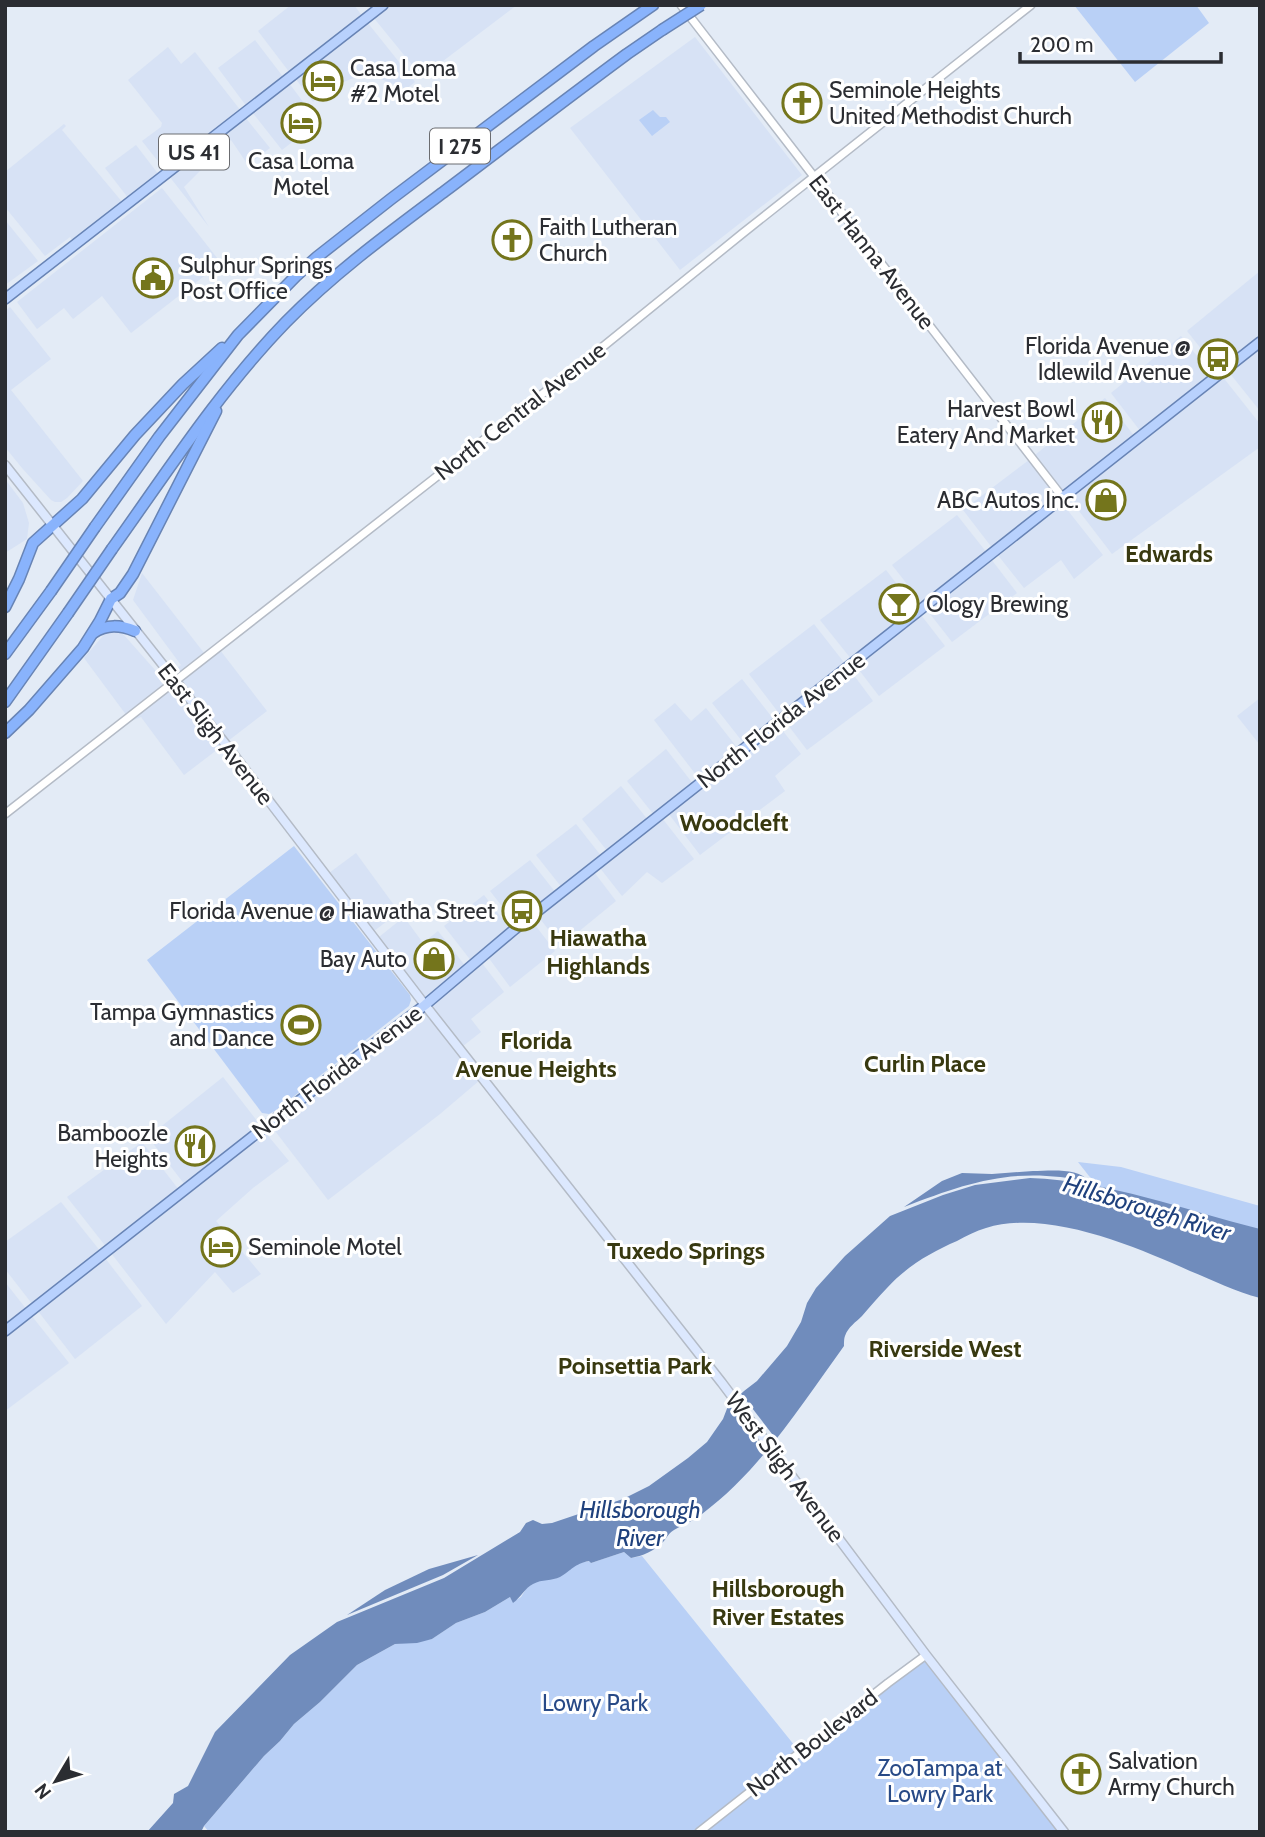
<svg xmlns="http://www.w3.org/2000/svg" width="1265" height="1837" font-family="Cabin,sans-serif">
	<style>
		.built { fill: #d7e2f5 }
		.green { fill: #b9d0f6 }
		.water { fill: #708cbc }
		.pier { fill: #e3ebf6 }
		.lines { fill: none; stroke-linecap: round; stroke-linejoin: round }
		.tertiary-casing { stroke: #b4bbc6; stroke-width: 10 }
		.secondary-casing { stroke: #b4bbc6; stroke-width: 11 }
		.primary-casing { stroke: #6884b5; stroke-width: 12 }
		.motorway-casing { stroke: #6884b5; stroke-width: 13 }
		.tertiary { stroke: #fff; stroke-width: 7 }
		.secondary { stroke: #dce8fe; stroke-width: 8 }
		.primary { stroke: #b8d1fd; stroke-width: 9 }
		.motorway { stroke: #89b3fc; stroke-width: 10 }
		.motorway-bridge-casing { stroke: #6884b5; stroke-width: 13; stroke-linecap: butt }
		.motorway-bridge { stroke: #89b3fc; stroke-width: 10 }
		.labels { text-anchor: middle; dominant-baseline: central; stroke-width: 6; stroke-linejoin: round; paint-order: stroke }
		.shield { fill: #fff; stroke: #6b6c70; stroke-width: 2 }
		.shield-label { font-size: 21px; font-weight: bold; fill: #2b2d32 }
		.poi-label { font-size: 23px; fill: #2b2d32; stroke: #fff; text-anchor: start }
		.street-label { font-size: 23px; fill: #2b2d32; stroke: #fff }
		.park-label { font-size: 23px; fill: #284a87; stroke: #fff }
		.neighbourhood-label { font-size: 24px; font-weight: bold; fill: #383910; stroke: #fff }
		.water-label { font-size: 24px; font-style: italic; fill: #1f417d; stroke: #fff }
	</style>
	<rect width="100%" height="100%" fill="#e3ebf6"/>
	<!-- built -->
	<g class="built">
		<polygon points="291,5 354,5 363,17 290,73 258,31"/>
		<polygon points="389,5 517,5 422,77 373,17"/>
		<polygon points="367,22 415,82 406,89 366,73 341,83 318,97 313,102 295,78"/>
		<polygon points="695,37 802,175 680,270 570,128"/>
		<polygon points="255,40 284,78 247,107 218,68"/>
		<polygon points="168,47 181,64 195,52 241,111 165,170 142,141 161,127 162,123 128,80"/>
		<polygon points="289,83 318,122 282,150 252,112"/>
		<polygon points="245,117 270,148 248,165 231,140 184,187 209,227 169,176"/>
		<polygon points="64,124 66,126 62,130 123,203 74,242 70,237 45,256 5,207 5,172"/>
		<polygon points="136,145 159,175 129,199 105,168"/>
		<polygon points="162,188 221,263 131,333 102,296 73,319 64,308 37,329 17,302"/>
		<polygon points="5,220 38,261 5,285"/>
		<polygon points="1260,271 1260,337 1218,370 1187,331"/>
		<polygon points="10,307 51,359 11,390 83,481 67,498 61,502 55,502 51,500 22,468 5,447 5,311"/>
		<polygon points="1181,336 1212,375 1141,432 1111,393"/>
		<polygon points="1260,346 1260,411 1228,371"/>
		<polygon points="1222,376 1260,424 1260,447 1112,554 1069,498"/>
		<polygon points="1105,398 1135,437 1064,492 1035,455"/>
		<polygon points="1029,460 1058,497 993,549 963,510"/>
		<polygon points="5,479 23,503 29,523 27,539 5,553"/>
		<polygon points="1062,503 1103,555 1074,579 1061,560 1024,588 997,554"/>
		<polygon points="957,515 987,553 923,604 892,565"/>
		<polygon points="991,559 1017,593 952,642 927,610"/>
		<polygon points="886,570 916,609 852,660 820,620"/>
		<polygon points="142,573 204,653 208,651 176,676 173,672 181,665 133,600"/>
		<polygon points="921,615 945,646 879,696 856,666"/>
		<polygon points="814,624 846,665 781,716 749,674"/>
		<polygon points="108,630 123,634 163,679 167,677 170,681 127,716 84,658"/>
		<polygon points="220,650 267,711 228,741 181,681"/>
		<polygon points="850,670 873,701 807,750 785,721"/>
		<polygon points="742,679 775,721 745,745 712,703"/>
		<polygon points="175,686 222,746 184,775 141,717 131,721"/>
		<polygon points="1260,698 1260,745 1237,716"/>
		<polygon points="675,703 691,721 706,708 739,750 700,780 654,720"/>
		<polygon points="779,726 801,754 775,776 785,791 700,855 668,813"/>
		<polygon points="666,749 694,785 654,815 627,781"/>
		<polygon points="621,786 648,820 608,852 582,819"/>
		<polygon points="662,818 694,859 662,883 647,872 622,896 600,868"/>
		<polygon points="576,824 602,857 563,889 536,855"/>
		<polygon points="356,853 399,912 374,931 329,873"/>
		<polygon points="530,860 556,893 516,924 490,891"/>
		<polygon points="594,872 616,901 561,946 538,916"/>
		<polygon points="484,895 510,929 472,962 444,926"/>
		<polygon points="404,917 423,943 438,931 466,967 426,1000 379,937"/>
		<polygon points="532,921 555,951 510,987 488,957"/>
		<polygon points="482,963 504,992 471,1019 481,1032 463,1046 430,1006"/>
		<polygon points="424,1010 480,1080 440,1114 328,1200 272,1127"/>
		<polygon points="223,1077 261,1126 185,1185 148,1137"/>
		<polygon points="265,1132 289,1161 253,1188 216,1221 261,1274 233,1293 215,1272 166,1324 111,1253"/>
		<polygon points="142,1142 179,1190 107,1248 67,1197"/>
		<polygon points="61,1202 101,1252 33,1305 5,1269 5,1242"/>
		<polygon points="105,1258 142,1306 75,1359 38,1311"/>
		<polygon points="5,1282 27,1310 5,1327"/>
		<polygon points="31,1315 69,1363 5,1411 5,1336"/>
	</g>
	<!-- green -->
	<g class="green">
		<polygon points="1074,5 1196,5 1209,23 1135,82"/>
		<polygon points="653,110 660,117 666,117 670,122 652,136 639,120"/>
		<polygon points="294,846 410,995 411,1000 409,1006 275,1111 269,1114 262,1113 147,960"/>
		<polygon points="1078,1162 1121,1167 1260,1206 1260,1232 1100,1190"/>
		<polygon points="624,1552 631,1558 642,1556 799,1751 695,1832 209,1832 204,1826 264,1756 280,1741 294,1724 320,1702 357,1665 395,1644 432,1639 456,1623 485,1612 510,1597 513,1602 521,1597 526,1589 533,1583 543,1579 557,1578 578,1563 590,1561 591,1563"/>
		<polygon points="925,1660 1059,1832 705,1832 890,1685"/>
	</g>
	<!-- water -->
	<g class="water">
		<path d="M1033 1171C1050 1171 1078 1167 1090 1182 1017 1166 971 1181 904 1207L942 1181 962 1173 992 1174Z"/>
		<path d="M1030 1178C1109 1181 1184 1210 1260 1229V1298C1236 1292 1213 1280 1190 1271 1134 1246 1047 1209 986 1228 976 1231 966 1236 957 1241 931 1252 906 1267 887 1288 878 1297 870 1307 862 1316 856 1322 848 1327 845 1336 844 1338 844 1343 844 1346 802 1404 760 1471 702 1514 694 1521 684 1524 674 1530 670 1532 667 1537 664 1541 655 1551 642 1556 631 1558L624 1552 591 1563 589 1561C574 1564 572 1570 560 1577 552 1581 542 1579 533 1584 525 1588 521 1597 513 1603L510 1597 485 1612 456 1623 432 1639 417 1643 395 1644 357 1665 320 1702 294 1724 280 1741 264 1756 204 1826 201 1832H147L173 1803 174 1794 188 1786 215 1732 290 1655 337 1622 444 1578 520 1532 526 1523 533 1520 542 1524 552 1523 623 1499 649 1486 688 1458 707 1442 723 1419 728 1406 744 1391 757 1381 787 1346 801 1322 807 1303 816 1288 845 1256 890 1216 943 1195 975 1185Z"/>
		<polygon points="478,1555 443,1575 347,1615 385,1590 429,1569"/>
	</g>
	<!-- pier -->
	<polygon class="pier" points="739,1391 779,1443 767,1455 727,1402"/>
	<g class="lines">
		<!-- tertiary casing -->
		<g class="tertiary-casing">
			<g id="tertiary">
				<polyline points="681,5 1063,498"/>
				<polyline points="5,814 605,345 743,233 1031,5"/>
				<polyline points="699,1832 888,1683 926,1655"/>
			</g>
		</g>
		<!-- secondary casing -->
		<g class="secondary-casing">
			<polyline id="secondary" points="5,465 227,746 425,1005 722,1383 926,1655 1064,1832"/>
		</g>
		<!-- primary casing -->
		<g class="primary-casing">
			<g id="primary">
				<polyline points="5,299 383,5"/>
				<polyline points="5,1331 266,1126 425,1005 515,929 1260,342"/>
			</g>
		</g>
		<!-- motorway casing -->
		<g class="motorway-casing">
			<g id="motorway">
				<polyline points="95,527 159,437 238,335 296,276 317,257 391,199 594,46 653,5"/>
				<path d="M112 549C167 472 219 391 286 322 334 273 390 232 445 191 506 145 566 99 627 54L662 30"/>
				<polyline points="5,607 19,579 33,543 82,499 135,435 183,384 222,348"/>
				<path d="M93 633C107 624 120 625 135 631"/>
				<polyline points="5,654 51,591"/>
				<polyline points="5,702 68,613"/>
				<polyline points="5,733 29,710 83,648 100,621 111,599 120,593 133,574 216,411"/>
			</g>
		</g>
		<!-- tertiary -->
		<use href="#tertiary" class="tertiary"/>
		<!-- secondary -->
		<use href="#secondary" class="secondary"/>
		<!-- primary -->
		<use href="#primary" class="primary"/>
		<!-- motorway -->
		<use href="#motorway" class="motorway"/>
		<!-- motorway-bridge casing -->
		<g class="motorway-bridge-casing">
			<g id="motorway-bridge">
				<polyline points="662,30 701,5"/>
				<polyline points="51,591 95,527"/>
				<polyline points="68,613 112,549"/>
			</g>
		</g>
		<!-- motorway-bridge -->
		<use href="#motorway-bridge" class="motorway-bridge"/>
	</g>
	<!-- icons -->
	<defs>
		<g id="hotel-ring" transform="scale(2.0125)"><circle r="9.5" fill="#fff" stroke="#74751c" stroke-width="1.5"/><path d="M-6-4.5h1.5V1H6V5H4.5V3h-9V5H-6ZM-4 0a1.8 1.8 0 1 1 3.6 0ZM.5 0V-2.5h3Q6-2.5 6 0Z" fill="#74751c"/></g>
		<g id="church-ring" transform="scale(2.0125)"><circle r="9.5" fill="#fff" stroke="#74751c" stroke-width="1.5"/><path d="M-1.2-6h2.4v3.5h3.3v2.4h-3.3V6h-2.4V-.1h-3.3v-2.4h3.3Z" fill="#74751c"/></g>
		<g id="civic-ring" transform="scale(2.0125)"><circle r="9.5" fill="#fff" stroke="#74751c" stroke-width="1.5"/><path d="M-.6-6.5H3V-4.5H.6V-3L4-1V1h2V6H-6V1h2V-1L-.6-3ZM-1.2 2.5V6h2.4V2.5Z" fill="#74751c"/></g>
		<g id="bus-ring" transform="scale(2.0125)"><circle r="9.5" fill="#fff" stroke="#74751c" stroke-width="1.5"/><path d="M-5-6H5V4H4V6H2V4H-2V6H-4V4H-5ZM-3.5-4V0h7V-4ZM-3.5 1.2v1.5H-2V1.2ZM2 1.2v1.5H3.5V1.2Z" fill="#74751c"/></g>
		<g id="restaurant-ring" transform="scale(2.0125)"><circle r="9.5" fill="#fff" stroke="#74751c" stroke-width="1.5"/><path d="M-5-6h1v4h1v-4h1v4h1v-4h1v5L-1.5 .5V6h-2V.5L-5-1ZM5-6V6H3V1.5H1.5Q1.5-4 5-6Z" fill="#74751c"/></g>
		<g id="shop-ring" transform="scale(2.0125)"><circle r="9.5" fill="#fff" stroke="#74751c" stroke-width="1.5"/><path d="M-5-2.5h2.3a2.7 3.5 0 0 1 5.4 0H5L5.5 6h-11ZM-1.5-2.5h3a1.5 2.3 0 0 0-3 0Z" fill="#74751c"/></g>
		<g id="bar-ring" transform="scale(2.0125)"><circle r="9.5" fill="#fff" stroke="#74751c" stroke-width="1.5"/><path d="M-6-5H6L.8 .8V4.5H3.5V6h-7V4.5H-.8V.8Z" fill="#74751c"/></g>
		<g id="stadium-ring" transform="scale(2.0125)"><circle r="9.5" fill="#fff" stroke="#74751c" stroke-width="1.5"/><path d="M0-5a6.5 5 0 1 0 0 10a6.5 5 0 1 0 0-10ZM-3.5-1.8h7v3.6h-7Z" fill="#74751c"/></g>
	</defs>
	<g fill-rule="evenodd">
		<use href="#hotel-ring" x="323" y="81"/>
		<use href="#church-ring" x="802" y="103"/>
		<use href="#hotel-ring" x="301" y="123"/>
		<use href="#church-ring" x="512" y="240"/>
		<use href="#civic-ring" x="153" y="278"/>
		<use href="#bus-ring" x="1218" y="359"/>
		<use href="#restaurant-ring" x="1102" y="422"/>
		<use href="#shop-ring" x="1106" y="500"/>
		<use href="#bar-ring" x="899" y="604"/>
		<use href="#bus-ring" x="522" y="911"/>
		<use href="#shop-ring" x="434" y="959"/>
		<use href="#stadium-ring" x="301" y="1025"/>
		<use href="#restaurant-ring" x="195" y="1146"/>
		<use href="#hotel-ring" x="221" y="1247"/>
		<use href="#church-ring" x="1081" y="1774"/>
	</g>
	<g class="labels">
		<!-- shield labels -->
		<g class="shield">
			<rect x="430" y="128.5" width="60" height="35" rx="5"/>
			<rect x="159" y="134.5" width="70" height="35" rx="5"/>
		</g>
		<g class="shield-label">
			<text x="460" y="146">I 275</text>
			<text x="194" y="152">US 41</text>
		</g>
		<!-- poi labels -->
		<g class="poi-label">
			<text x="350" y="68">Casa Loma<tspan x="350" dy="26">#2 Motel</tspan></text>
			<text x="829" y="90">Seminole Heights<tspan x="829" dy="26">United Methodist Church</tspan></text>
			<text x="301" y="161" text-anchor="middle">Casa Loma<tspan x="301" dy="26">Motel</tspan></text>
			<text x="539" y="227">Faith Lutheran<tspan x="539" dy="26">Church</tspan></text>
			<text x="180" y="265">Sulphur Springs<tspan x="180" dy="26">Post Office</tspan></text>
			<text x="1191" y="346" text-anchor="end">Florida Avenue @<tspan x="1191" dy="26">Idlewild Avenue</tspan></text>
			<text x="1075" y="409" text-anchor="end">Harvest Bowl<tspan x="1075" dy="26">Eatery And Market</tspan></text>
			<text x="1079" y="500" text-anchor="end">ABC Autos Inc.</text>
			<text x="926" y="604">Ology Brewing</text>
			<text x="495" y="911" text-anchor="end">Florida Avenue @ Hiawatha Street</text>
			<text x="407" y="959" text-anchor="end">Bay Auto</text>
			<text x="274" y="1012" text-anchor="end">Tampa Gymnastics<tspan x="274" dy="26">and Dance</tspan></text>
			<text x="168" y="1133" text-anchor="end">Bamboozle<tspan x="168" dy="26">Heights</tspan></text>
			<text x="248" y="1247">Seminole Motel</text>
			<text x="1108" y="1761">Salvation<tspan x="1108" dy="26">Army Church</tspan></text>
		</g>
		<!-- street labels -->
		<g class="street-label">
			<text transform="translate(872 252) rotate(52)">East Hanna Avenue</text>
			<text transform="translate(520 411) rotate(-38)">North Central Avenue</text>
			<text transform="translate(781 720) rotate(-38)">North Florida Avenue</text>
			<text transform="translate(216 734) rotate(52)">East Sligh Avenue</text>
			<text transform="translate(337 1072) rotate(-37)">North Florida Avenue</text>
			<text transform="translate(785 1467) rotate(53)">West Sligh Avenue</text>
			<text transform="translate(812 1743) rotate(-38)">North Boulevard</text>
		</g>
		<!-- park labels -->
		<g class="park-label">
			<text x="595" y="1703">Lowry Park</text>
			<text x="940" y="1768">ZooTampa at<tspan x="940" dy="26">Lowry Park</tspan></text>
		</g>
		<!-- neighbourhood labels -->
		<g class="neighbourhood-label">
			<text x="1169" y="553">Edwards</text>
			<text x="734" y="822">Woodcleft</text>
			<text x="598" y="937">Hiawatha<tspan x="598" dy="28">Highlands</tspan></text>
			<text x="536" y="1040">Florida<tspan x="536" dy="28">Avenue Heights</tspan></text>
			<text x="925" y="1063">Curlin Place</text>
			<text x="686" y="1250">Tuxedo Springs</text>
			<text x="945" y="1348">Riverside West</text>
			<text x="635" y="1365">Poinsettia Park</text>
			<text x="778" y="1588">Hillsborough<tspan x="778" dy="28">River Estates</tspan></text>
		</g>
		<!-- water labels -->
		<g class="water-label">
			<text transform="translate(1147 1208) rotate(17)">Hillsborough River</text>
			<text x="640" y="1509">Hillsborough<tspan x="640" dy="28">River</tspan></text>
		</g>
	</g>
	<!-- border -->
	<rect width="1265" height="1837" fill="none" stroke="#2b2d32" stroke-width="14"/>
	<!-- north arrow -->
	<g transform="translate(56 1781) rotate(232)" stroke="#ffffff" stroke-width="5" paint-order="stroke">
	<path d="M0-5L12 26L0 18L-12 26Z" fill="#2b2d32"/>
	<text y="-10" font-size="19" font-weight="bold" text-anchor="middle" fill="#2b2d32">N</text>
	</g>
	<!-- scale -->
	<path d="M1020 52v10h201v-10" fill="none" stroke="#2b2d32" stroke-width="3.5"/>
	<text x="1030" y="52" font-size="21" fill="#2b2d32" stroke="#ffffff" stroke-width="5" paint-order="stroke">200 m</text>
</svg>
